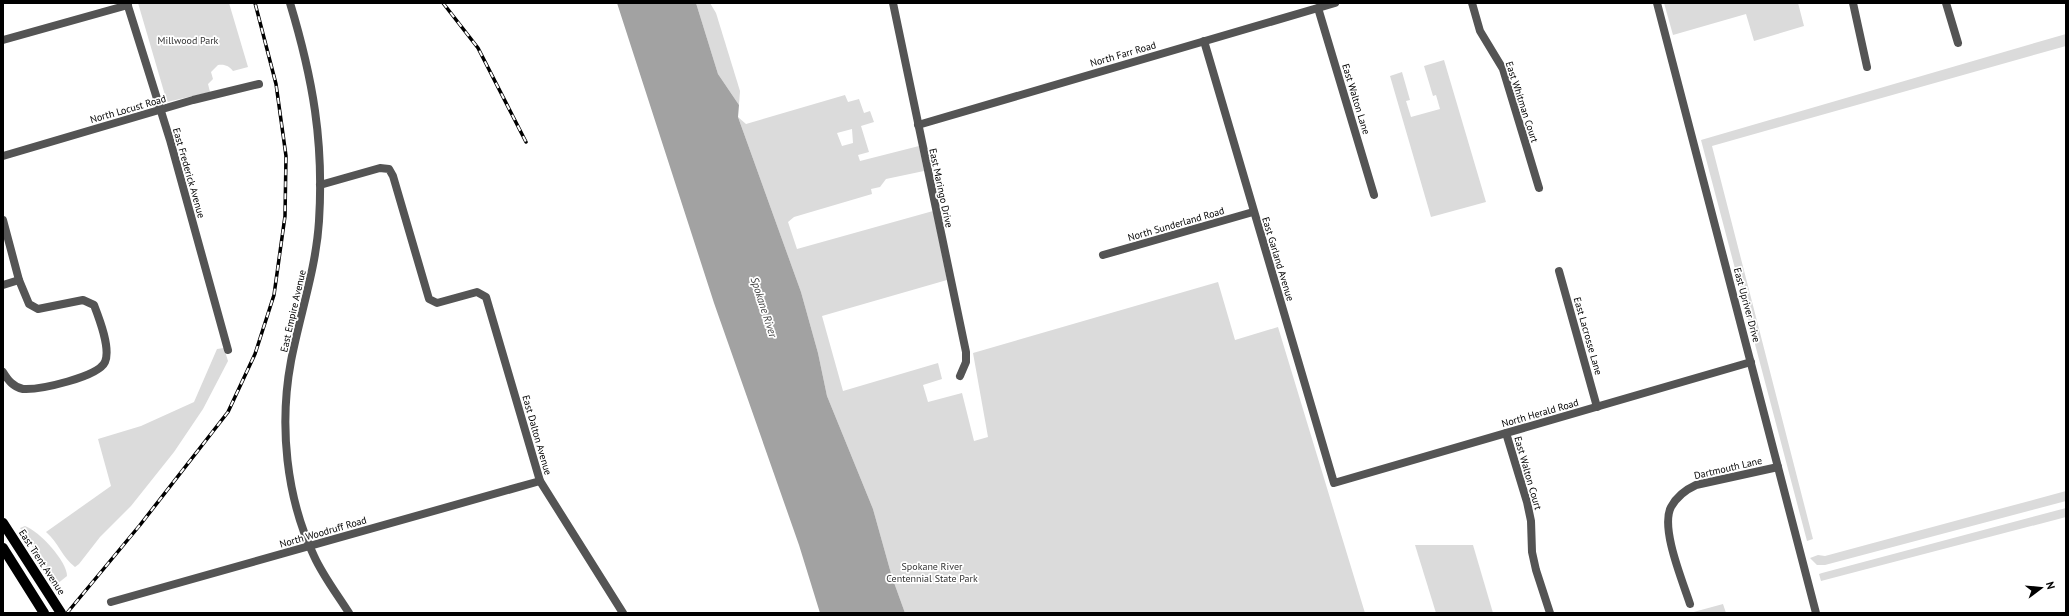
<svg xmlns="http://www.w3.org/2000/svg" width="2069" height="616" font-family="'PT Sans',sans-serif">
	<style>
		.green { fill: #dbdbdb; fill-rule: evenodd }
		.water { fill: #a2a2a2 }
		.lines { fill: none; stroke-linecap: round; stroke-linejoin: round }
		.minor { stroke: #545454; stroke-width: 8 }
		.major { stroke: #000; stroke-width: 10 }
		.rail-casing { stroke: #000; stroke-width: 3.5 }
		.rail { stroke: #fff; stroke-width: 2; stroke-dasharray: 6; stroke-linecap: butt }
		.labels { text-anchor: middle; dominant-baseline: central; stroke-width: 3.5; stroke-linejoin: round; paint-order: stroke }
		.park-label { font-size: 10px; fill: #323232; stroke: #fff }
		.street-label { font-size: 10px; fill: #000; stroke: #fff }
		.water-label { font-size: 11px; font-style: italic; fill: #434343; stroke: #fff }
	</style>
	<rect width="100%" height="100%" fill="#fff"/>
	<!-- green -->
	<g class="green">
		<path d="M138 3H229L248 67 233 71C229 66 225 64 218 65L211 72 213 79 208 84 210 92 167 102Z"/>
		<polygon points="696,3 710,3 716,13 740,91 739,105 718,74"/>
		<polygon points="1664,3 1798,3 1804,26 1754,41 1746,14 1673,35"/>
		<polygon points="2066,34 2066,46 1712,146 1813,539 1807,541 1701,140"/>
		<polygon points="1444,60 1486,202 1431,217 1390,76 1402,72 1410,100 1406,101 1411,117 1440,109 1436,95 1433,96 1424,66"/>
		<path d="M845 95 848 102 859 99 864 113 870 111 874 122 861 126 869 152 858 155 860 161 919 146 924 171 886 179 880 187 871 189 872 194 794 217 788 222 797 249 933 211 947 280 822 316 843 391 938 363 942 379 923 385 928 402 962 393 974 441 988 437 973 353 1218 282 1235 340 1278 327 1365 613H905L892 577 873 509 827 396 818 353 801 292 738 117 746 124ZM852 129 853 143 842 146 837 133Z"/>
		<path d="M224 348 228 361 203 409 174 452 131 506 100 537 79 564 75 567C62 557 58 542 46 532L111 486 98 439 141 426 194 402 217 349Z"/>
		<polygon points="2066,491 2066,501 1825,565 1817,565 1810,558 1818,555 1825,556"/>
		<polygon points="2066,508 2066,517 1821,581 1819,574 1822,573"/>
		<path d="M25 526C39 531 67 561 67 576L57 584 20 528Z"/>
		<polygon points="1415,545 1473,545 1493,613 1436,613"/>
		<polygon points="1723,604 1726,613 1690,613"/>
	</g>
	<!-- water -->
	<polygon class="water" points="617,3 696,3 718,74 739,105 738,117 801,292 818,353 827,396 873,509 892,577 905,613 820,613 799,545 714,303"/>
	<g class="lines">
		<!-- minor -->
		<g class="minor">
			<polyline points="127,3 170,140 228,350"/>
			<path d="M290 3C313 79 324 142 319 221 316 269 300 314 291 361 279 425 286 497 314 556 323 576 337 594 349 613"/>
			<polyline points="893,3 966,352 966,362 960,376"/>
			<polyline points="1472,3 1480,31 1503,69 1539,188"/>
			<polyline points="1657,3 1816,613"/>
			<polyline points="1853,3 1867,67"/>
			<polyline points="1946,3 1958,43"/>
			<polyline points="1318,8 1374,195"/>
			<polyline points="3,40 128,5"/>
			<polyline points="1204,41 1334,483 1751,362"/>
			<polyline points="918,125 1335,3"/>
			<polyline points="3,156 193,100 259,84"/>
			<polyline points="320,185 380,168 389,169 393,176 429,299 437,303 477,292 486,297 540,481 623,613"/>
			<path d="M3 220 19 280 29 304 38 309 83 300 94 305C99 318 111 348 105 362 98 377 40 390 23 389 13 387 8 380 3 372"/>
			<polyline points="1103,255 1253,212"/>
			<polyline points="1559,271 1597,407"/>
			<polyline points="3,285 19,280"/>
			<polyline points="1506,433 1527,502 1531,521 1532,552 1536,570 1550,613"/>
			<polyline points="111,602 540,481"/>
			<path d="M1690 604C1683 582 1660 528 1671 507 1677 496 1685 490 1696 485L1778 467"/>
		</g>
		<!-- major -->
		<g class="major">
			<polyline points="3,523 61,613"/>
			<polyline points="3,548 44,613"/>
		</g>
		<!-- rail casing -->
		<g class="rail-casing">
			<g id="rail">
				<polyline points="443,3 478,48 526,142"/>
				<polyline points="67,613 140,525 228,412 255,354 274,295 285,216 286,156 276,84 255,3"/>
			</g>
		</g>
		<!-- rail -->
		<use href="#rail" class="rail"/>
	</g>
	<g class="labels">
		<!-- park labels -->
		<g class="park-label">
			<text x="188" y="40">Millwood Park</text>
			<text x="932" y="566">Spokane River<tspan x="932" dy="12">Centennial State Park</tspan></text>
		</g>
		<!-- street labels -->
		<g class="street-label">
			<text transform="translate(1123 54) rotate(-16)">North Farr Road</text>
			<text transform="translate(1356 99) rotate(73)">East Walton Lane</text>
			<text transform="translate(1522 102) rotate(72)">East Whitman Court</text>
			<text transform="translate(128 109) rotate(-16)">North Locust Road</text>
			<text transform="translate(189 173) rotate(74)">East Frederick Avenue</text>
			<text transform="translate(941 188) rotate(78)">East Maringo Drive</text>
			<text transform="translate(1176 224) rotate(-16)">North Sunderland Road</text>
			<text transform="translate(1278 259) rotate(73)">East Garland Avenue</text>
			<text transform="translate(1747 305) rotate(75)">East Upriver Drive</text>
			<text transform="translate(293 311) rotate(-77)">East Empire Avenue</text>
			<text transform="translate(1588 336) rotate(74)">East Lacrosse Lane</text>
			<text transform="translate(1540 413) rotate(-16)">North Herald Road</text>
			<text transform="translate(537 435) rotate(74)">East Dalton Avenue</text>
			<text transform="translate(1728 468) rotate(-13)">Dartmouth Lane</text>
			<text transform="translate(1528 473) rotate(74)">East Walton Court</text>
			<text transform="translate(323 532) rotate(-16)">North Woodruff Road</text>
			<text transform="translate(42 562) rotate(57)">East Trent Avenue</text>
		</g>
		<!-- water labels -->
		<g class="water-label">
			<text transform="translate(764 307) rotate(72)">Spokane River</text>
		</g>
	</g>
	<!-- border -->
	<rect width="2069" height="616" fill="none" stroke="#000000" stroke-width="8"/>
	<!-- north arrow -->
	<g transform="translate(2041 588) rotate(74)" stroke="#ffffff" stroke-width="3" paint-order="stroke">
	<path d="M0-3L7 15L0 10L-7 15Z" fill="#000000"/>
	<text y="-6" font-size="11" font-weight="bold" text-anchor="middle" fill="#000000">N</text>
	</g>
</svg>
